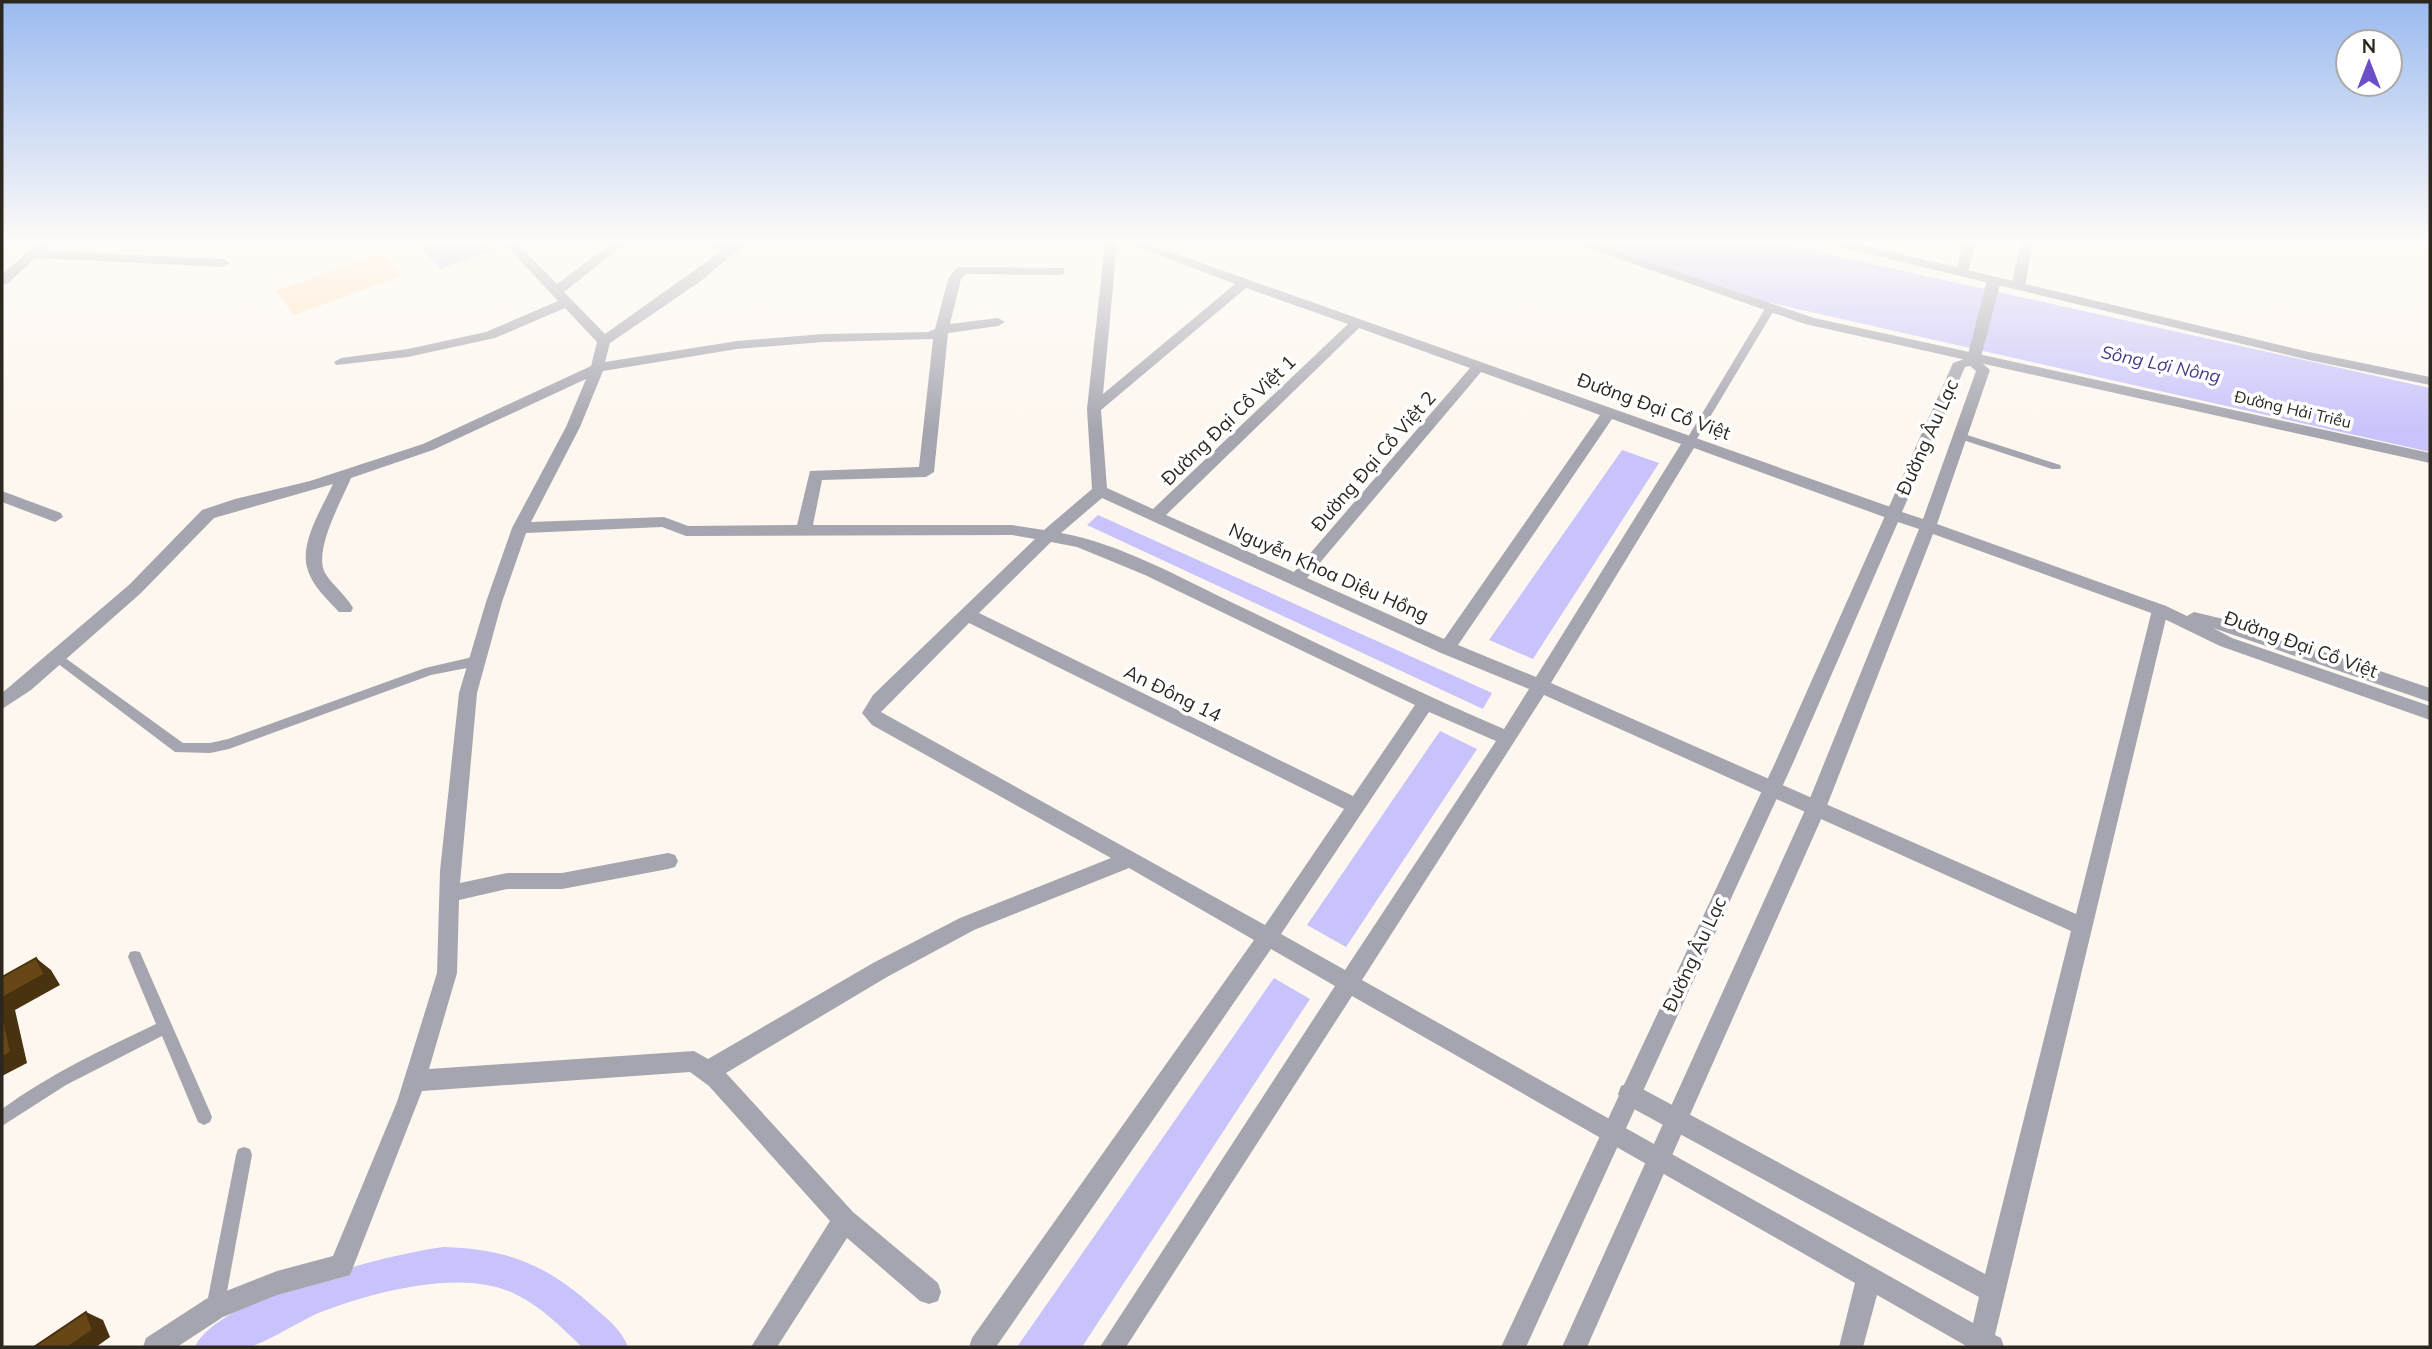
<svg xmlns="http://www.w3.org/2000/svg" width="2432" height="1349" font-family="Mulish,sans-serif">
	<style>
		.green { fill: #ffe2bb }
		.water { fill: #c8c3fb }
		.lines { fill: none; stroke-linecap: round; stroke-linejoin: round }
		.canal { fill: #c8c3fb; fill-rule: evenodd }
		.service { fill: #a5a5af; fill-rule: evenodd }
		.minor { fill: #a5a5af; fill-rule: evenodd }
		.tertiary { fill: #a5a5af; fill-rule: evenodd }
		.shaded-wall { fill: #48320f }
		.building { fill: #674715; stroke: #48320f; stroke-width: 2 }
		.labels { text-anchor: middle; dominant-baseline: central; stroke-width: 7; stroke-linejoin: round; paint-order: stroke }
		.far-street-label { font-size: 16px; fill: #2c271f; stroke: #fff }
		.far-water-label { font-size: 18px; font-style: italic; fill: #493a89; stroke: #fff }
		.street-label { font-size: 19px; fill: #2c271f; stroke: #fff }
	</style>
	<rect width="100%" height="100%" fill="#fdf7ef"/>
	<!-- green -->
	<polygon class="green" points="381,253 401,276 294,315 276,291"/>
	<!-- water -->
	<g class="water">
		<polygon points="416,243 487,243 493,250 440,269"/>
		<polygon points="1592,243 1778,243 2430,388 2430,452 1758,300"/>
		<polygon points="1622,450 1659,463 1533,659 1489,640"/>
		<polygon points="1098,515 1492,693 1483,709 1087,525"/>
		<polygon points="1440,731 1477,749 1346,947 1307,925"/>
		<polygon points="1274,978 1310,999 1082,1347 1017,1347"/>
	</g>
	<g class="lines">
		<!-- canal -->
		<path class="canal" d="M444 1247C510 1249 549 1266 597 1310 610 1321 622 1331 628 1347H582C562 1328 541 1306 515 1294 462 1267 368 1293 316 1314 297 1323 267 1342 249 1347 234 1349 210 1348 195 1347 216 1298 392 1253 444 1247Z"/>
		<!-- service -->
		<g class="service">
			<polygon points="1771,304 1776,307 1695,442 1694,444 1686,444 1685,442 1766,307"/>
			<polygon points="1961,433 2060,465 2061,467 2060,469 2052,469 1957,438 1956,436"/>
			<polygon points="57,652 183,743 210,743 228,739 425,668 477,656 483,661 477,666 431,675 229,749 210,753 175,752 53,660 51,657"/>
			<path d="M135 951 140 952 142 957 210 1112 212 1117 210 1122 204 1125 198 1122 162 1036 66 1085 2 1126V1109C50 1074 103 1049 156 1024L128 957 130 952Z"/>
			<polygon points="244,1147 250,1149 252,1155 224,1308 221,1314 215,1317 209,1314 206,1308 236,1155 238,1149"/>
		</g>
		<!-- minor -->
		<g class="minor">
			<polygon points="39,243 53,243 45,251 224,259 230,263 224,267 35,258 7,284 2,285 2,274"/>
			<path d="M504 243H517L557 284 612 243H626L564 292 605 334 723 250 704 243H746L701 281 610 343 605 362 737 341 823 334 928 332 935 329 948 279 957 267 1064 268V274L1059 275 966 274 961 279 950 324 998 318 1005 322 998 326 948 333 934 472 926 477 822 480 813 525H1012L1044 530 1092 489 1087 409 1105 243H1117L1103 394 1235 284 1128 243H1145L1899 510 1901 514 1899 518H1887L1694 448 1551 683 2076 914 2152 610 2160 604 2166 606 2168 610 1995 1335 2001 1338 2004 1347H1968L1877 1295 1863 1347H1839L1855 1283 1352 996 1126 1347H1100L1335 986 1271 949 996 1347H969L972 1338 1254 940 1129 868 974 930 887 977 726 1073 853 1212 938 1283 941 1292 938 1301 929 1304 920 1301 847 1238 777 1347H751L830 1221 709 1086 690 1072 422 1091 350 1275 277 1295 223 1317 177 1347H143L146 1338 206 1299 277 1271 333 1256 397 1102 437 973 440 871 459 693 486 602 512 528 566 427 586 379 433 450 351 478C342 500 313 550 325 573 333 586 346 595 353 608L351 612H339C328 600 311 585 307 567 300 542 323 506 333 484L214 518 141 593 31 690 2 709V693L129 585 202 510 235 499 310 481 423 444 591 366 597 342 565 308 495 338 408 357 336 365 334 362 341 358 408 349 486 332 558 301ZM1246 288 1348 324 1153 509 1107 488 1101 410ZM1359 328 1470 368 1294 572 1166 515ZM933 339 919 467 810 471 797 525 688 526 664 517 531 522 580 427 603 371 737 349 823 342ZM1481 372 1600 415 1444 639 1307 578ZM1612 419 1681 444 1536 677 1458 645ZM1102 498 1441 653 1529 689 1504 729C1413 690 1323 646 1233 603 1179 577 1121 544 1061 533ZM662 527 686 536 1012 535 1035 539 873 695 862 713 872 725 1111 858 960 918 873 963 708 1059 694 1051 429 1069 457 973 459 900 507 889H562L668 869 675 867 678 861 675 855 668 853 562 873H507L460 883 477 693 502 602 526 533ZM1051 542 1077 547 1145 575 1415 705 1353 796 979 613ZM969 623 1344 809 1265 925 881 712ZM1544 695 2071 931 1985 1274 1637 1086 1629 1083 1621 1086 1618 1094 1621 1102 1979 1297 1973 1323 1362 980ZM1429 712 1496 741 1345 970 1281 934Z"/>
			<polygon points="1574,243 1592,243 1814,318 2430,453 2430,463 1805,324"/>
			<polygon points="1834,243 1855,243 2309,352 2430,377 2430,385 2309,360 1840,247"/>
			<polygon points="2,491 61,513 63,517 55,522 2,502"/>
		</g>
		<!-- tertiary -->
		<g class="tertiary">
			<polygon points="1963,243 1975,243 1968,272 1962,276 1956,272"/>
			<polygon points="2021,243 2033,243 2025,286 2018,290 2011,286"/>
			<path d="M1994 276 2001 280 1980 361 1990 370 1937 524 2166 606 2187 616 2194 612 2236 622 2430 688V702L2213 628 2232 638 2430 706V720L2220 646 2154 614 1933 534 1826 808 1587 1347H1562L1806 808 1919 529 1898 522 1793 763 1526 1347H1501L1775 763 1953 363 1967 358 1987 280ZM1970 366 1976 371 1923 519 1902 512 1965 367Z"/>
		</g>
	</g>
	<!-- shaded-wall -->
	<g class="shaded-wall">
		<polygon points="36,958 51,970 60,985 15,1010 27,1063 2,1076 2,998"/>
		<polygon points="86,1312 103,1320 110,1337 96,1347 68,1347"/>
	</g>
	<!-- building -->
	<g class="building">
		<polygon points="36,958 45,974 2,998 2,977"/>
		<polygon points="2,1011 11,1052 2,1057"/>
		<polygon points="86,1312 93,1330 68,1347 34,1347"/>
	</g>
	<!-- sky -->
	<linearGradient id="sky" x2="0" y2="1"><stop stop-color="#9bbaf0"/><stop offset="0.56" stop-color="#fefbf8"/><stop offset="1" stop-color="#fefbf8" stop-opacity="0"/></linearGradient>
	<rect width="2432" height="432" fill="url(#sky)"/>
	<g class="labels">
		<!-- far-street labels -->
		<g class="far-street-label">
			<text transform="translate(2293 409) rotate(13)">Đường Hải Triều</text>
		</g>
		<!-- far-water labels -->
		<g class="far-water-label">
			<text transform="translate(2161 364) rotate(12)">Sông Lợi Nông</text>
		</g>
		<!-- street labels -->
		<g class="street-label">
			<text transform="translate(1654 406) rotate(20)">Đường Đại Cồ Việt</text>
			<text transform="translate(1228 420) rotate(-44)">Đường Đại Cồ Việt 1</text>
			<text transform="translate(1927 437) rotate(-66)">Đường Âu Lạc</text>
			<text transform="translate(1373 461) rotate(-49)">Đường Đại Cồ Việt 2</text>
			<text transform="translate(1329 572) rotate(24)">Nguyễn Khoa Diệu Hồng</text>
			<text transform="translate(2301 644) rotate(20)">Đường Đại Cồ Việt</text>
			<text transform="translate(1173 693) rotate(26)">An Đông 14</text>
			<text transform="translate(1694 954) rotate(-65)">Đường Âu Lạc</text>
		</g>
	</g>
	<!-- border -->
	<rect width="2432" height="1349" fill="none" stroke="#2c271f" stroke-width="7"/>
	<!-- north arrow -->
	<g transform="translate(2369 63)"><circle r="33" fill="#ffffff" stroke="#aba9a5" stroke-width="2"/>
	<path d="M0-5L12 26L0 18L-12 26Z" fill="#6a4fc9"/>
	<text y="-10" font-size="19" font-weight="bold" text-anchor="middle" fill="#2c271f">N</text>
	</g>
</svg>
